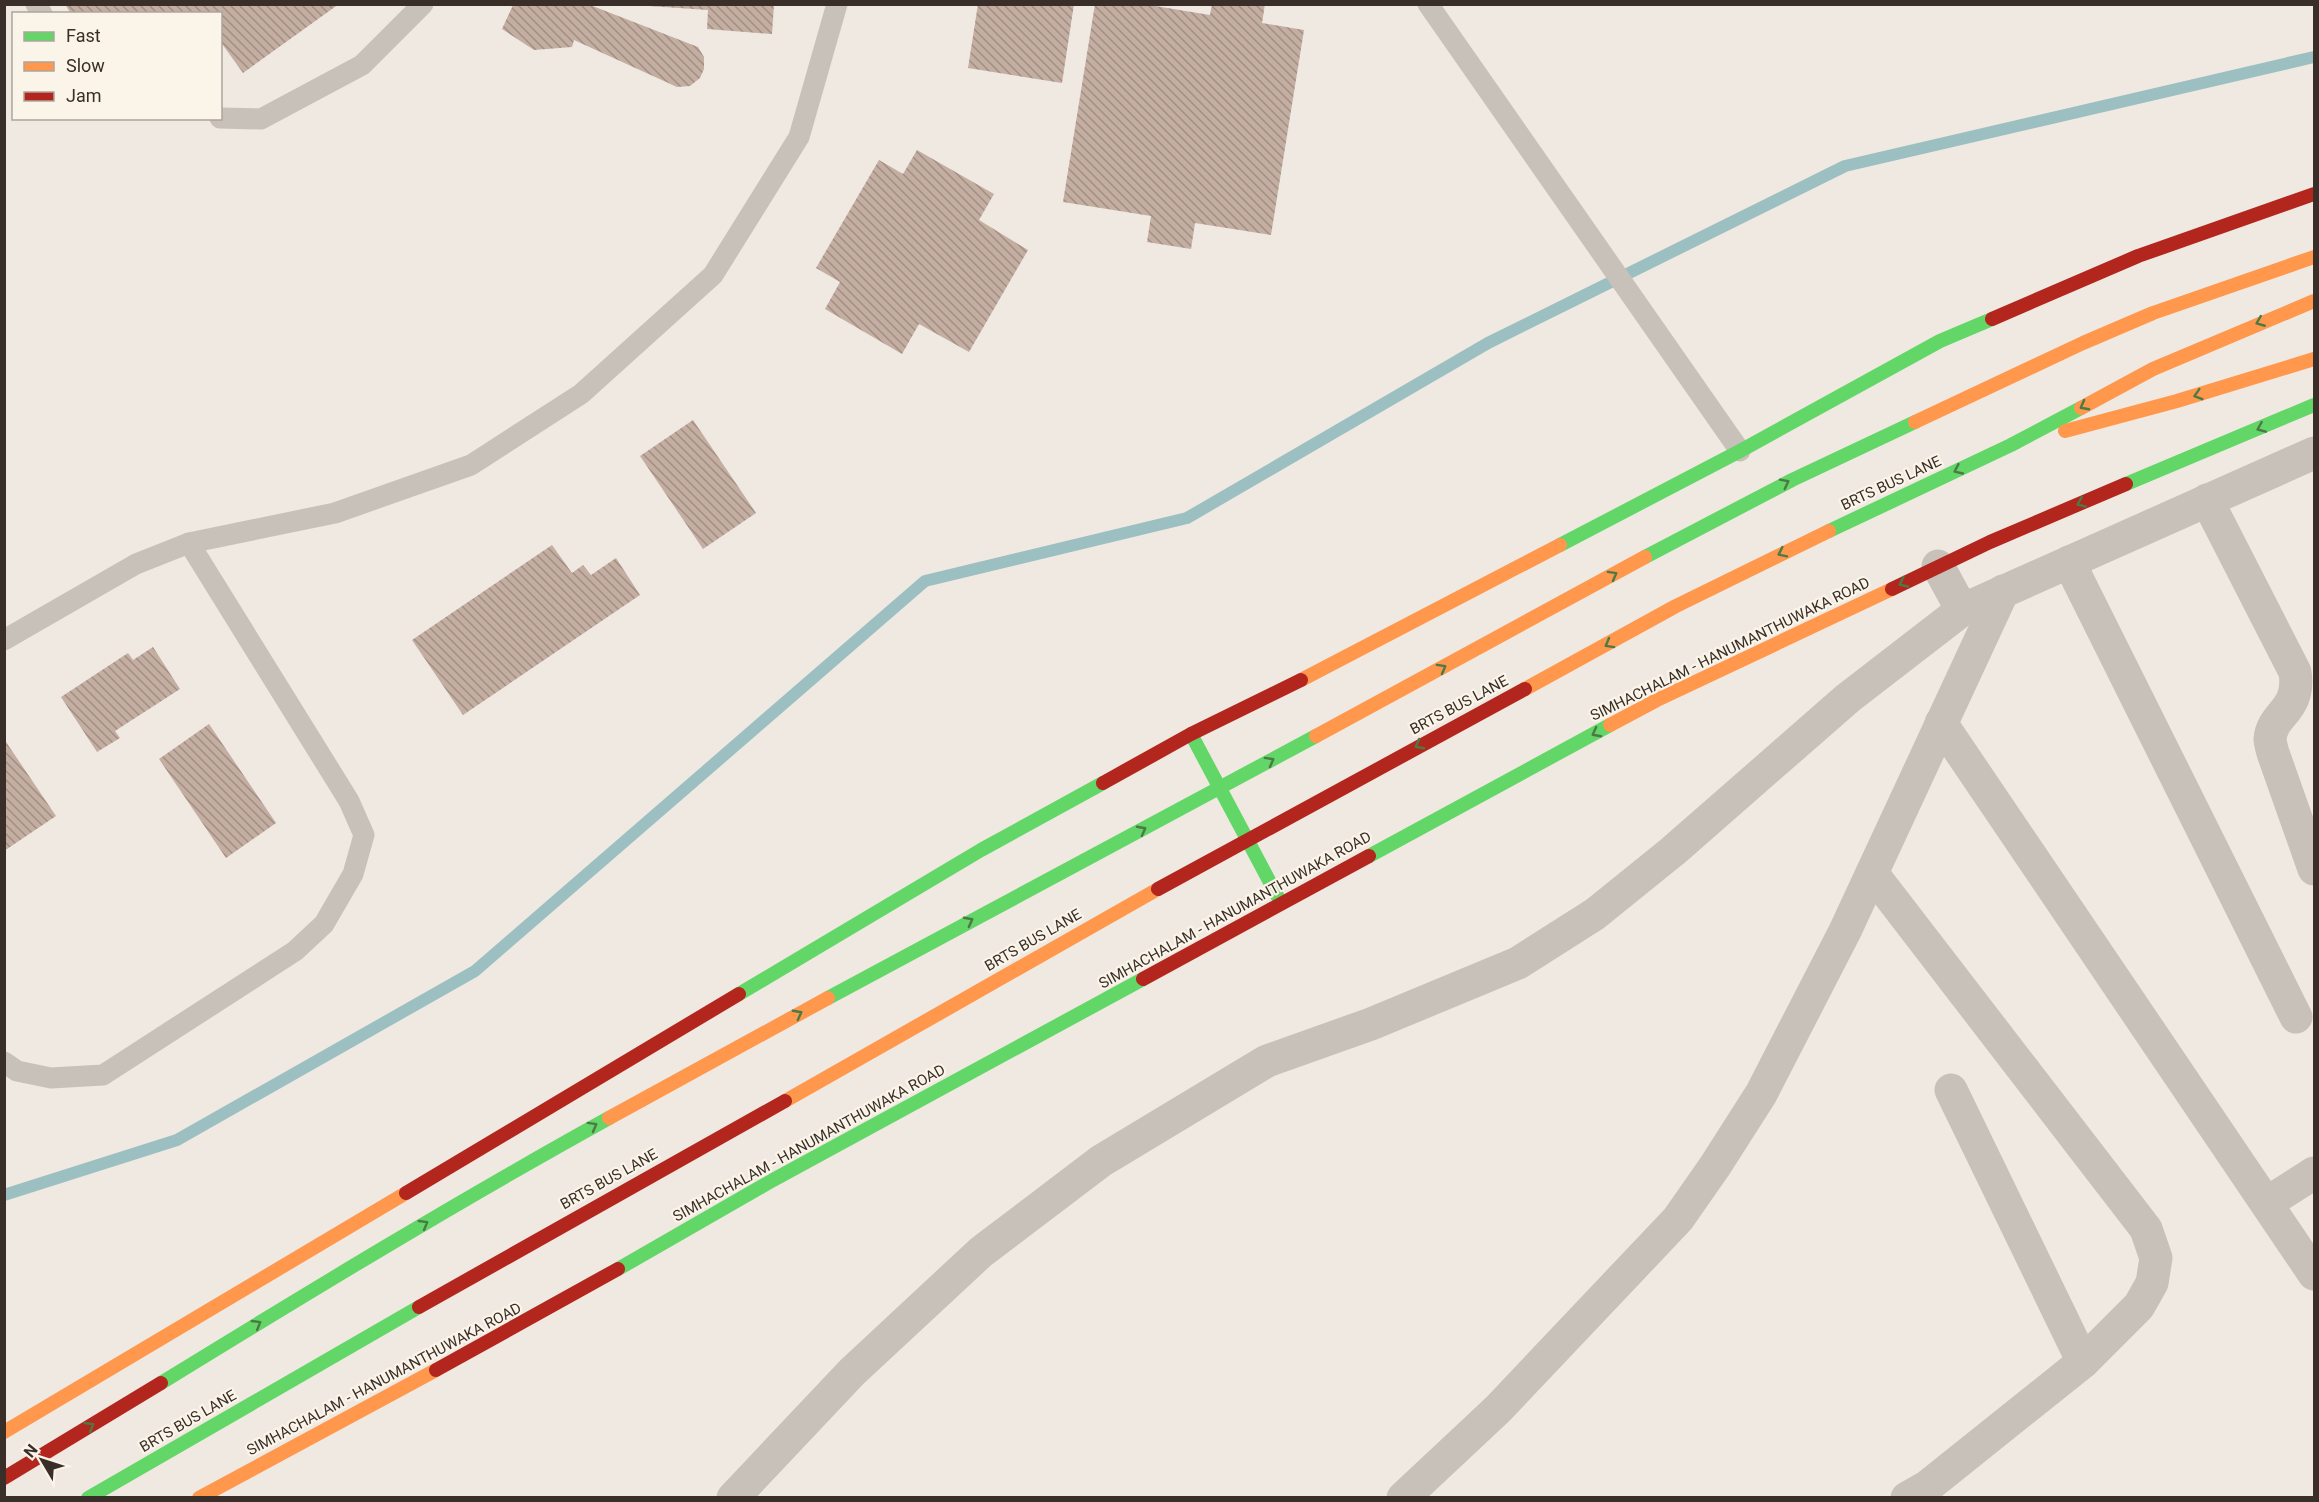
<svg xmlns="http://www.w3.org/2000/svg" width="2319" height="1502" font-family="Roboto,sans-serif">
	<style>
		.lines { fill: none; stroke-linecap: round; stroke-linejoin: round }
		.stream { stroke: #9cbfc1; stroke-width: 12 }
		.building { fill: url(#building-back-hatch) }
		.lane { stroke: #c8c1ba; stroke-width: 21 }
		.street { stroke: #c8c1ba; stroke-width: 33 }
		.fast { stroke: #63d668; stroke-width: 14 }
		.slow { stroke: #ff974d; stroke-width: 14 }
		.jam { stroke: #b3261e; stroke-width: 14 }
		.oneway { stroke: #4c7a45 }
		.labels { text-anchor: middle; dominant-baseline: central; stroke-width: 4.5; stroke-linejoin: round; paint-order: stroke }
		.street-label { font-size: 15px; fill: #392f28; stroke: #fbf4e9 }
	</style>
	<defs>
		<pattern id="building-back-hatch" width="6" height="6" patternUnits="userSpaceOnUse" patternTransform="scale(1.5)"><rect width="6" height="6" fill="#c4aea2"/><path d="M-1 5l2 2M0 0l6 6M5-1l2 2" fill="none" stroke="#a08e84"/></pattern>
	</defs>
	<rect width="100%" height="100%" fill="#efe9e2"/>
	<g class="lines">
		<!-- stream -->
		<polyline class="stream" points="4,1195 177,1140 475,971 925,581 1187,518 1488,343 1845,166 2314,57"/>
	</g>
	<!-- building -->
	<g class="building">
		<polygon points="65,4 339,4 243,73 220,41 220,14 71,14"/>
		<polygon points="649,4 774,4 772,34 707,29 708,10 649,6"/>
		<polygon points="978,4 1074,4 1062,83 968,68"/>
		<polygon points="1095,4 1143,4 1210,15 1212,4 1265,4 1262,23 1304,30 1271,235 1195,223 1191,249 1147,242 1151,216 1063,202"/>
		<polygon points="513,5 590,5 698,47 704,57 704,69 700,78 690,86 677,87 574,40 572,47 534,50 502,29"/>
		<polygon points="917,150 994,194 979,220 1028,250 969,352 919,324 902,354 825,309 840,282 816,268 879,160 903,174"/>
		<polygon points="693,420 756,513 703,549 640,456"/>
		<polygon points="552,545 572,573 583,565 591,575 616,558 640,595 463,715 412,640"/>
		<polygon points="153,647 180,689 115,731 120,738 97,752 61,697 128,653 133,660"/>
		<polygon points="209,724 276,823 226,858 159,759"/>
		<polygon points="4,739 56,816 4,851"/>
	</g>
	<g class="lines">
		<!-- lane -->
		<g class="lane">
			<polyline points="36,4 42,14"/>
			<polyline points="1428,4 1740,451"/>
			<polyline points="220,118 261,119 362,65 423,4"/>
			<polyline points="4,640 136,564 189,543 335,513 471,465 581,394 713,275 799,137 837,4"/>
			<polyline points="4,1062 17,1071 51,1078 103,1075 295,951 324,924 353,874 364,835 349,801 189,543"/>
		</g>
		<!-- street -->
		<g class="street">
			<path d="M2207 500 2295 672C2301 711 2272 713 2270 739 2270 743 2272 749 2273 753L2314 869"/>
			<polyline points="2069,562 2296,1017"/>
			<polyline points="1938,566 1962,610"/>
			<polyline points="1941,723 2314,1274"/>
			<polyline points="1872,873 2146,1229 2156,1258 2152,1283 2139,1306 2083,1362 1928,1486 1907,1498"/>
			<polyline points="1951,1090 2083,1362"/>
			<polyline points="2267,1203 2314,1173"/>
			<polyline points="733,1498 852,1372 981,1252 1101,1161 1267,1061 1371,1024 1518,963 1595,914 1673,851 1848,698 1962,610 2314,453"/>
			<polyline points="1403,1498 1498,1409 1678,1219 1715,1166 1761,1094 1845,931 2003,591"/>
		</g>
		<!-- fast -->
		<g class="fast">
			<polyline points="2126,484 2314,405"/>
			<polyline points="1829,531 2011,445 2081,408"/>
			<polyline points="1560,545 1740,451 1940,341 1992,319"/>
			<polyline points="1645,557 1792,480 1915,422"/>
			<polyline points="1191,734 1281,903"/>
			<polyline points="1369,856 1610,725"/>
			<polyline points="739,994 981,850 1103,783"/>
			<polyline points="828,998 1316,736"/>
			<polyline points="618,1269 773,1180 1143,979"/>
			<path d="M161 1383C309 1292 457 1202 609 1118"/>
			<polyline points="88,1498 419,1307"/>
		</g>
		<!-- slow -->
		<g class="slow">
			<polyline points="2081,408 2153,369 2314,301"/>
			<polyline points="1915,422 2083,343 2153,313 2314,257"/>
			<polyline points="2065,431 2177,401 2314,359"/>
			<polyline points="1301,680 1560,545"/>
			<polyline points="1525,689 1676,606 1829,531"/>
			<polyline points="1610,725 1657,700 1892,589"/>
			<polyline points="1316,736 1645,557"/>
			<polyline points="785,1101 1158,889"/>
			<polyline points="609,1118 828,998"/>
			<polyline points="4,1432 406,1193"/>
			<polyline points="199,1498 436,1370"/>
		</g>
		<!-- jam -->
		<g class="jam">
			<polyline points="1992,319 2138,256 2314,194"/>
			<polyline points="1892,589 1990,542 2126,484"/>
			<polyline points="1103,783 1191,734 1301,680"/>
			<polyline points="1158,889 1525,689"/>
			<polyline points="1143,979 1369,856"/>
			<polyline points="406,1193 739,994"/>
			<polyline points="419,1307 785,1101"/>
			<polyline points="436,1370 618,1269"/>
			<polyline points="4,1478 161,1383"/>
		</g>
	</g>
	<!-- one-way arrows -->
	<defs><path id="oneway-chevron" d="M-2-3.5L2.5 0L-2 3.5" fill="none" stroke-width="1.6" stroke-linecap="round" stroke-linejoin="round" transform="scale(1.5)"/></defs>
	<g class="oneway">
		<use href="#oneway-chevron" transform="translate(2260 322) rotate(158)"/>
		<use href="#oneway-chevron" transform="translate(2198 395) rotate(163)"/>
		<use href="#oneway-chevron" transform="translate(2084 406) rotate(152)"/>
		<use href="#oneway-chevron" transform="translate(2261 428) rotate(157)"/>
		<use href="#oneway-chevron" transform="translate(1958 470) rotate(155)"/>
		<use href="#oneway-chevron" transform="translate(1785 483) rotate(-27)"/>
		<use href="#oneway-chevron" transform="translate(2081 503) rotate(157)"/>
		<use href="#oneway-chevron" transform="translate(1782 553) rotate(154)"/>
		<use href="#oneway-chevron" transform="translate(1613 575) rotate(-29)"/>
		<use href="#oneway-chevron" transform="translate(1903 583) rotate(155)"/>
		<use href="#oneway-chevron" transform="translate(1609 644) rotate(151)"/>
		<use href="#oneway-chevron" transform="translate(1442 668) rotate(-29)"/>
		<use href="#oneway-chevron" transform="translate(1596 733) rotate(152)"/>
		<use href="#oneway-chevron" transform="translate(1419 745) rotate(152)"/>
		<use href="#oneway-chevron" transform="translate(1270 761) rotate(-29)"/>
		<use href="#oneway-chevron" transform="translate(1142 830) rotate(-28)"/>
		<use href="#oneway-chevron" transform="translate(969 921) rotate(-28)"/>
		<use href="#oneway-chevron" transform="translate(798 1014) rotate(-28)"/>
		<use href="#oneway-chevron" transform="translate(593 1126) rotate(-29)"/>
		<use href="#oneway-chevron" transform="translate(424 1224) rotate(-30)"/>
		<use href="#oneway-chevron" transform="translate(257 1324) rotate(-31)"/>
		<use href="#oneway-chevron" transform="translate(90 1426) rotate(-31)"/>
	</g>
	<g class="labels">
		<!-- street labels -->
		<g class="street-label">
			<text transform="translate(1891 483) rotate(-25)">BRTS BUS LANE</text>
			<text transform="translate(1730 649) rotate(-26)">SIMHACHALAM - HANUMANTHUWAKA ROAD</text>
			<text transform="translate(1459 705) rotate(-28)">BRTS BUS LANE</text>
			<text transform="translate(1235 910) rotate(-29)">SIMHACHALAM - HANUMANTHUWAKA ROAD</text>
			<text transform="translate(1033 940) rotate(-30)">BRTS BUS LANE</text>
			<text transform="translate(809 1143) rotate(-29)">SIMHACHALAM - HANUMANTHUWAKA ROAD</text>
			<text transform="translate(609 1179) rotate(-29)">BRTS BUS LANE</text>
			<text transform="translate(384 1379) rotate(-28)">SIMHACHALAM - HANUMANTHUWAKA ROAD</text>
			<text transform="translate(188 1421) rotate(-30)">BRTS BUS LANE</text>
		</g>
	</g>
	<!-- border -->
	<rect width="2319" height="1502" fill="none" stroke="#392f28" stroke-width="12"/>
	<!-- legend -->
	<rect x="12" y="12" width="210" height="108" fill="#fbf4e9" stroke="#ada59c" stroke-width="1.5"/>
	<rect x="24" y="32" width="30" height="9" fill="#63d668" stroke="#ada59c" stroke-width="1.5"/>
	<text x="66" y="42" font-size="18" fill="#392f28">Fast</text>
	<rect x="24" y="62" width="30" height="9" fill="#ff974d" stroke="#ada59c" stroke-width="1.5"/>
	<text x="66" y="72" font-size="18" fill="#392f28">Slow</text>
	<rect x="24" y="92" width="30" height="9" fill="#b3261e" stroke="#ada59c" stroke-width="1.5"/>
	<text x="66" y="102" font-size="18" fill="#392f28">Jam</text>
	<!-- north arrow -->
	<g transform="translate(42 1460) rotate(309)" stroke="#fbf4e9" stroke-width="4.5" paint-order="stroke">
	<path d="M0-4.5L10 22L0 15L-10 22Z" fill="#392f28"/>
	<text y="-9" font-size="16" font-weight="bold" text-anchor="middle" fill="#392f28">N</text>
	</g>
</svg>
